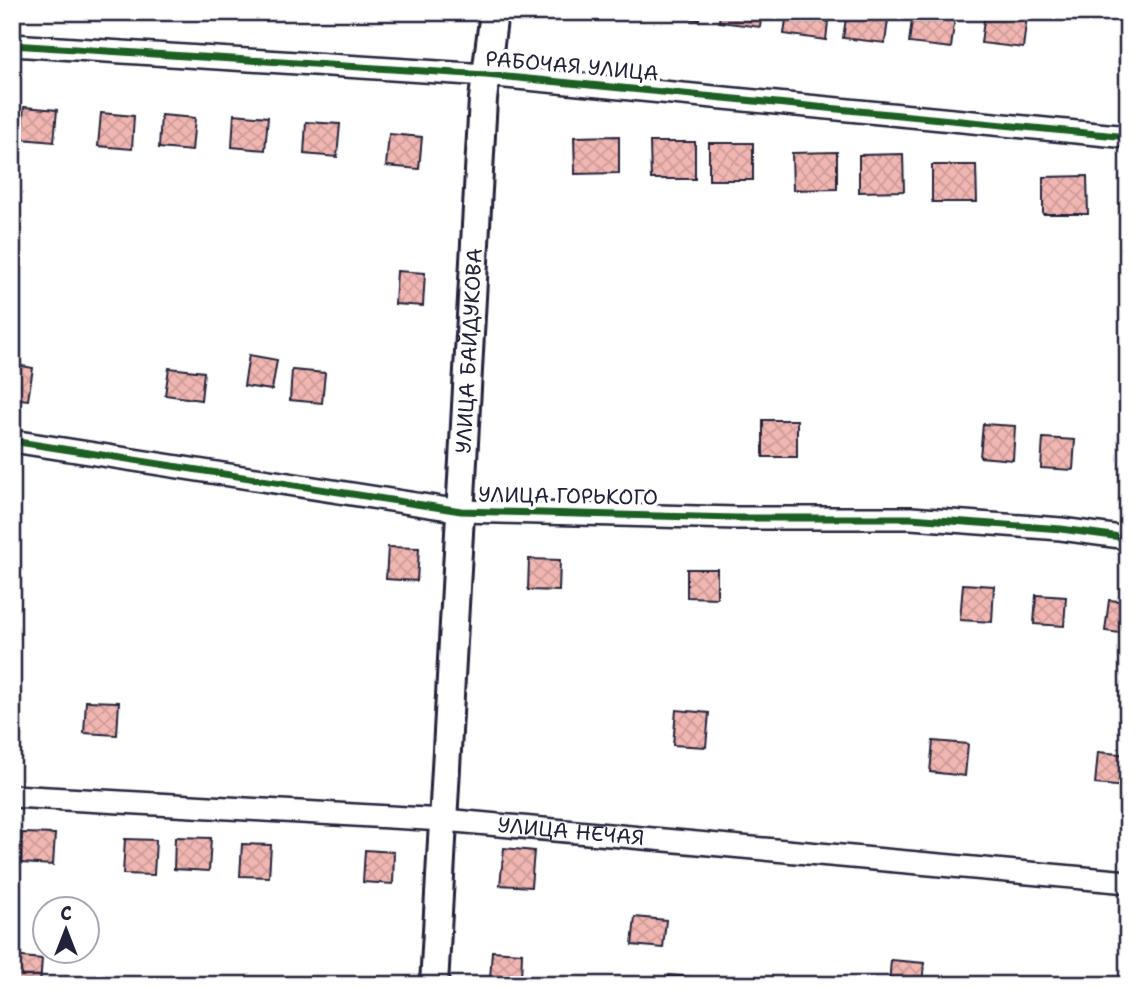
<svg xmlns="http://www.w3.org/2000/svg" width="1140" height="997" font-family="'Shantell Sans',sans-serif">
	<style>
		.building { fill: url(#building-cross-hatch); stroke: #22223b; stroke-width: 2 }
		.lines { fill: none; stroke-linecap: round; stroke-linejoin: round }
		.minor-casing { stroke: #22223b; stroke-width: 26 }
		.tertiary-casing { stroke: #22223b; stroke-width: 32 }
		.minor { stroke: #fff; stroke-width: 21 }
		.tertiary { stroke: #fff; stroke-width: 26 }
		.cycleway-casing { stroke: #fff; stroke-width: 11 }
		.cycleway { stroke: #1b5e20; stroke-width: 7 }
		.labels { text-anchor: middle; dominant-baseline: central; stroke-width: 7; stroke-linejoin: round; paint-order: stroke }
		.street-label { font-size: 21px; fill: #22223b; stroke: #fff }
	</style>
	<defs>
		<pattern id="building-cross-hatch" width="8" height="8" patternUnits="userSpaceOnUse" patternTransform="scale(1.75)"><rect width="8" height="8" fill="#f1b6b1"/><path d="M0 0l8 8M0 8l8-8" fill="none" stroke="#ce9c99"/></pattern>
	</defs>
	<rect width="100%" height="100%" fill="#fff"/>
	<filter id="ink" filterUnits="userSpaceOnUse"><feTurbulence type="fractalNoise" baseFrequency=".0143" numOctaves="2"/><feDisplacementMap in="SourceGraphic" scale="14" xChannelSelector="R" yChannelSelector="G"/><feConvolveMatrix kernelMatrix="1 2 1 2 8 2 1 2 1" color-interpolation-filters="sRGB"/></filter>
	<g filter="url(#ink)">
		<!-- building -->
		<g class="building">
			<polygon points="658,12 700,12 699,20 657,14"/>
			<polygon points="720,12 762,12 760,27 719,22"/>
			<polygon points="787,12 829,12 826,40 784,34"/>
			<polygon points="847,12 889,12 885,43 843,38"/>
			<polygon points="913,12 955,16 951,48 909,43"/>
			<polygon points="985,12 1027,16 1023,48 981,43"/>
			<polygon points="1123,30 1128,30 1128,63 1119,62"/>
			<polygon points="24,107 57,110 54,142 21,139"/>
			<polygon points="101,113 134,116 132,149 98,146"/>
			<polygon points="234,114 268,117 265,150 232,147"/>
			<polygon points="161,115 195,118 192,151 159,148"/>
			<polygon points="306,122 340,124 337,157 304,154"/>
			<polygon points="389,134 422,137 419,169 386,166"/>
			<polygon points="619,136 619,173 575,174 574,137"/>
			<polygon points="650,142 695,142 695,179 651,179"/>
			<rect x="709" y="143" width="44" height="37"/>
			<polygon points="837,152 837,189 793,190 792,153"/>
			<polygon points="903,154 904,191 859,192 859,155"/>
			<polygon points="932,165 976,165 977,202 932,202"/>
			<polygon points="1087,176 1088,214 1043,214 1043,177"/>
			<polygon points="397,271 425,273 423,306 395,304"/>
			<polygon points="249,355 277,360 272,390 244,386"/>
			<polygon points="12,364 33,368 28,400 12,398"/>
			<polygon points="169,368 204,372 201,400 165,395"/>
			<polygon points="292,370 325,373 322,403 290,400"/>
			<rect x="763" y="420" width="34" height="37"/>
			<polygon points="983,424 1015,426 1013,460 980,457"/>
			<polygon points="1043,438 1075,440 1073,470 1041,468"/>
			<polygon points="388,547 419,548 417,581 386,579"/>
			<polygon points="529,559 560,560 559,591 528,590"/>
			<polygon points="687,569 717,569 717,598 687,597"/>
			<polygon points="963,584 994,586 992,622 960,620"/>
			<polygon points="1036,595 1066,597 1064,626 1034,624"/>
			<polygon points="1109,600 1128,602 1128,634 1105,631"/>
			<polygon points="86,701 119,702 117,735 84,733"/>
			<polygon points="676,710 709,713 706,747 673,745"/>
			<polygon points="933,741 968,744 965,776 930,772"/>
			<polygon points="1098,752 1128,755 1126,787 1095,784"/>
			<polygon points="22,833 55,834 53,865 21,863"/>
			<polygon points="175,837 211,838 209,871 174,869"/>
			<polygon points="125,839 156,840 154,875 123,874"/>
			<polygon points="242,844 271,845 269,877 240,876"/>
			<polygon points="504,848 534,851 531,887 500,885"/>
			<polygon points="365,850 394,852 393,884 363,882"/>
			<polygon points="635,917 666,920 663,948 632,945"/>
			<polygon points="492,951 522,953 521,981 490,979"/>
			<polygon points="12,956 42,959 40,985 12,985"/>
			<polygon points="891,960 924,963 922,985 889,985"/>
			<polygon points="669,975 700,978 699,985 668,985"/>
		</g>
		<g class="lines">
			<!-- minor casing -->
			<g class="minor-casing">
				<g id="minor">
					<polyline points="12,45 486,75 1128,137"/>
					<polyline points="12,441 461,511 736,518 911,518 1061,529 1128,538"/>
					<path id="s1" d="M12 796 444 820 1128 882"/>
				</g>
			</g>
			<!-- tertiary casing -->
			<g class="tertiary-casing">
				<g id="tertiary">
					<path id="s2" d="M434 985 483 99 494 12"/>
				</g>
			</g>
			<!-- minor -->
			<use href="#minor" class="minor"/>
			<!-- tertiary -->
			<use href="#tertiary" class="tertiary"/>
			<!-- cycleway casing -->
			<g class="cycleway-casing">
				<g id="cycleway">
					<polyline points="12,45 486,75 1128,137"/>
					<polyline points="12,441 461,511 736,518 911,518 1061,529 1128,538"/>
				</g>
			</g>
			<!-- cycleway -->
			<use href="#cycleway" class="cycleway"/>
		</g>
	</g>
	<g class="labels">
		<!-- street labels -->
		<g class="street-label">
			<text transform="translate(572 66) rotate(5)">РАБОЧАЯ УЛИЦА</text>
			<text stroke="none"><textPath href="#s2" startOffset="635">УЛИЦА БАЙДУКОВА</textPath></text>
			<text transform="translate(568 496) rotate(1)">УЛИЦА ГОРЬКОГО</text>
			<text stroke="none"><textPath href="#s1" startOffset="560">УЛИЦА НЕЧАЯ</textPath></text>
		</g>
	</g>
	<!-- margin -->
	<rect width="1140" height="997" fill="none" stroke="#fff" stroke-width="42"/>
	<rect x="21" y="21" width="1098" height="955" fill="none" stroke="#22223b" stroke-width="2.5" filter="url(#ink)"/>
	<!-- north arrow -->
	<g transform="translate(66 930)"><circle r="33" fill="#ffffff" stroke="#a7a7b1" stroke-width="2"/>
	<path d="M0-5L12 26L0 18L-12 26Z" fill="#22223b"/>
	<text y="-10" font-size="19" font-weight="bold" text-anchor="middle" fill="#22223b">С</text>
	</g>
</svg>
